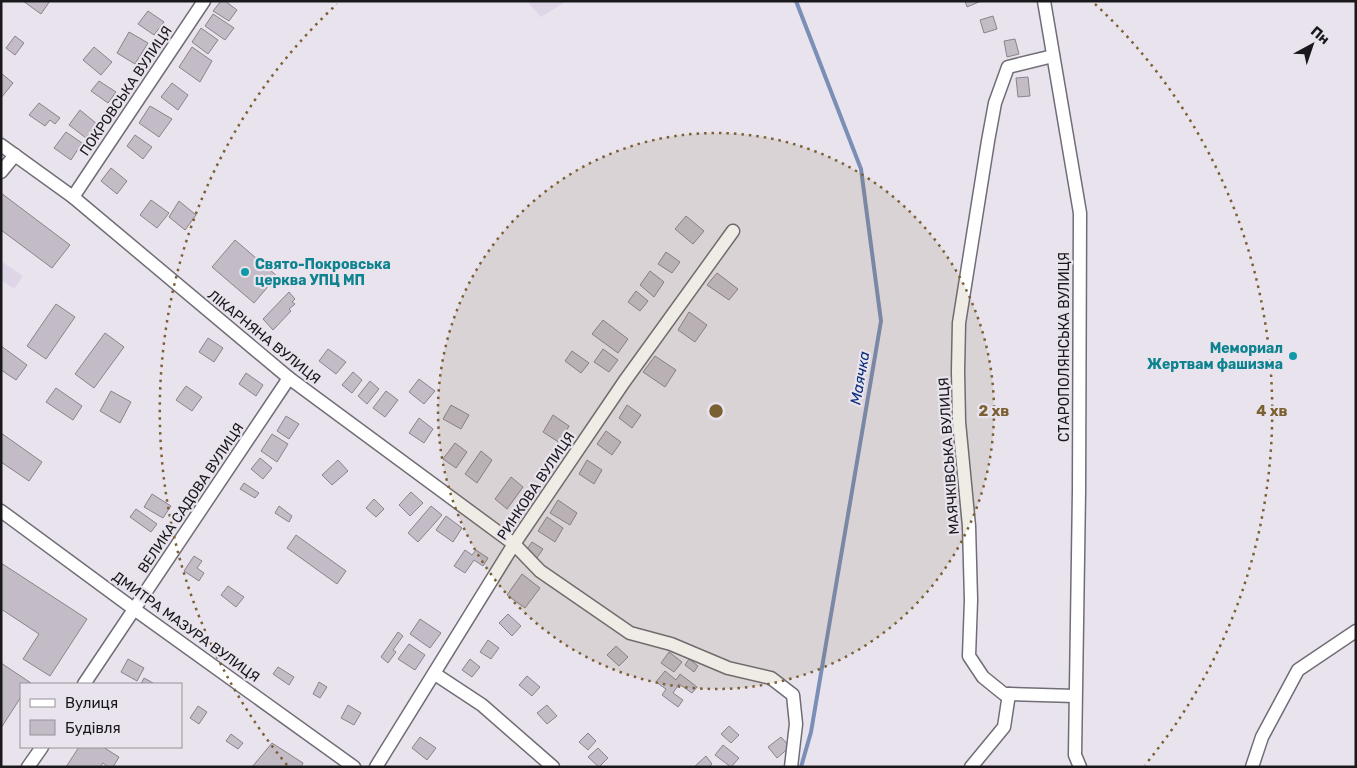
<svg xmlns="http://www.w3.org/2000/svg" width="1357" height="768" font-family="Rubik,sans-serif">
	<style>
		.built { fill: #ded6e7 }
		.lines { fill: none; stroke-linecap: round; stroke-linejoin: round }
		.stream { stroke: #7a8eb6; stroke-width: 4 }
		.building { fill: #c3bcc6; stroke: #89838b }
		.minor-casing { stroke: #716d76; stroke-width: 15 }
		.minor { stroke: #fff; stroke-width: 12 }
		.ring { fill: none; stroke: #7a6032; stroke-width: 2.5; stroke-dasharray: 2.5 5 }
		.culture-dot { fill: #0f9aa8; stroke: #e8e3ed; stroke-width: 2 }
		.labels { text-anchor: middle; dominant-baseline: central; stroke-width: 4.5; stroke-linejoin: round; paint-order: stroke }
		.street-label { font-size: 14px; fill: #19181b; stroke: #e8e3ed }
		.culture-label { font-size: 14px; font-weight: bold; fill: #0d838f; stroke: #e8e3ed; text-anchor: start }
		.water-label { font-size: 15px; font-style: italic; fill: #0b307e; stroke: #e8e3ed }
		.centre { fill: #7a6032; stroke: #e8e3ed; stroke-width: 2.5 }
		.ring-label { font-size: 15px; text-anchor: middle; font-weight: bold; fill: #7a6032; stroke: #e8e3ed; stroke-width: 4.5; stroke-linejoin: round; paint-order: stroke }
	</style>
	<rect width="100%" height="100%" fill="#e8e3ed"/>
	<!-- built -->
	<g class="built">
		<polygon points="527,1 567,1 541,17"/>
		<polygon points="1,261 23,276 14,289 1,280"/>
	</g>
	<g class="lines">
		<!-- stream -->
		<polyline class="stream" points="796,1 861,169 881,321 811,732 801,767"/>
	</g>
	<!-- building -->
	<g class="building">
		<polygon points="23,1 50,1 41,14"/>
		<polygon points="221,1 225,1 237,10 229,21 213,11"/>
		<polygon points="965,1 981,1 967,7"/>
		<polygon points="148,11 164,22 154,35 138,24"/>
		<polygon points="213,14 234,28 225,40 205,26"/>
		<polygon points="993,16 997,29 984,33 980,20"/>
		<polygon points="201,28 218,40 208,54 192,42"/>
		<polygon points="129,32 148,43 135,64 117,53"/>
		<polygon points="15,36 24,43 15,55 6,48"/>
		<polygon points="1015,39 1019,54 1007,57 1004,41"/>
		<polygon points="94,47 112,62 101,75 83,60"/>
		<polygon points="192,47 212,61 200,82 179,67"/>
		<polygon points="1,73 13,83 1,98"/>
		<polygon points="1028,77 1030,96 1018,97 1016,78"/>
		<polygon points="99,81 116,92 108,103 91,91"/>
		<polygon points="172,83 188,95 178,110 161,97"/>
		<polygon points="39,103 60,118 55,124 50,120 45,126 29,115"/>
		<polygon points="150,106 172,119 159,137 139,123"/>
		<polygon points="80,110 97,124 86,138 69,125"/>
		<polygon points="66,132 82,143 71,160 54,148"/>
		<polygon points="135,135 152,147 143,159 127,146"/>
		<polygon points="111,168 127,181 117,194 101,181"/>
		<polygon points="1,193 70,245 52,268 1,230"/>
		<polygon points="151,200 169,213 157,228 140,215"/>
		<polygon points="179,201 196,215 185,230 169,217"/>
		<polygon points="686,216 704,231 693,244 675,229"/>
		<polygon points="235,240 277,276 254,303 212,267"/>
		<polygon points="666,252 680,262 672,273 658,264"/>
		<polygon points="650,271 664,282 654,297 640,285"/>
		<polygon points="717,273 738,289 729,300 707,285"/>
		<polygon points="636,291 648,301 640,311 628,302"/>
		<polygon points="289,292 295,299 292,302 295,304 289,309 291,311 273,330 263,319"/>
		<polygon points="56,304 75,317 46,359 27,346"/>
		<polygon points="689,312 707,325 695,342 678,330"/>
		<polygon points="603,320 628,339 618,353 592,334"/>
		<polygon points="105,333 124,347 94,388 75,374"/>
		<polygon points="208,338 223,348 214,362 199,352"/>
		<polygon points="1,346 27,365 16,380 1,370"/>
		<polygon points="328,349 346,362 336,374 319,361"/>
		<polygon points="603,349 618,360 609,372 594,362"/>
		<polygon points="572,351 589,363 581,373 565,361"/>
		<polygon points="655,356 676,370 665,387 643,372"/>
		<polygon points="353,372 362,380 352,393 342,385"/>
		<polygon points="246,373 263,385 256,396 239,384"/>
		<polygon points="419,379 435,391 424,404 409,392"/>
		<polygon points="370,381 379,389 367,404 358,396"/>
		<polygon points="186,386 202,397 192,411 176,400"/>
		<polygon points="56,388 82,406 73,420 46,402"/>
		<polygon points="111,391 131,402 120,423 100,411"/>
		<polygon points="386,391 398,400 385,417 373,408"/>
		<polygon points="451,405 469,415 461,429 443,419"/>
		<polygon points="627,405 641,415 632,428 619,418"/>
		<polygon points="553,415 569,426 560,443 543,432"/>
		<polygon points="286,416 299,424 289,439 277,431"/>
		<polygon points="419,418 433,429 424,443 409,433"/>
		<polygon points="606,431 621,442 612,455 597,444"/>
		<polygon points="1,433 42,462 29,481 1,462"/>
		<polygon points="272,434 288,444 277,462 261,451"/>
		<polygon points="455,443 467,452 456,468 443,459"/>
		<polygon points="481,451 492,460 477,483 465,474"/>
		<polygon points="260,458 272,468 263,479 251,469"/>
		<polygon points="338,460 348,471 332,485 322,475"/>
		<polygon points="587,460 602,470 594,484 579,474"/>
		<polygon points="511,477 523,487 507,509 495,499"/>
		<polygon points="244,483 259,493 255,498 240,489"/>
		<polygon points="411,492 423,503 410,516 399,505"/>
		<polygon points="152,494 171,506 163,518 144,507"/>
		<polygon points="374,499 384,509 376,517 366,508"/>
		<polygon points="558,500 577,513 570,525 550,513"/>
		<polygon points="279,506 292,516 289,522 275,513"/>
		<polygon points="431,506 442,515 418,542 408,533"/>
		<polygon points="136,509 157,524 151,532 130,517"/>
		<polygon points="446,516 462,528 453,542 436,530"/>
		<polygon points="547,517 563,528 555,542 538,531"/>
		<polygon points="296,535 346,571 337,584 287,548"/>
		<polygon points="532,542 543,549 536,559 525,552"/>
		<polygon points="465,550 472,555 476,550 488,558 483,566 474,560 465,573 454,566"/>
		<polygon points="194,556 202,561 197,568 204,573 199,581 184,571"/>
		<polygon points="1,563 87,619 50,676 23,659 39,634 1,609"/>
		<polygon points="522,574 540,588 525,608 507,595"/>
		<polygon points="228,586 244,597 236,607 221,595"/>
		<polygon points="508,614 521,626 512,636 499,623"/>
		<polygon points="420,619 441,633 430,648 410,634"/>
		<polygon points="398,632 403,636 393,650 396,652 388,663 381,657"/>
		<polygon points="488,640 499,648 491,659 480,652"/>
		<polygon points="409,644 425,655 415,670 398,659"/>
		<polygon points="616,646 628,657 619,666 607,655"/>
		<polygon points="669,652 682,662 674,672 661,663"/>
		<polygon points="128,659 144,668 137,681 121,672"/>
		<polygon points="470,659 480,667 472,677 462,670"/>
		<polygon points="689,659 698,666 694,672 685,665"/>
		<polygon points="1,663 31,683 30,684 21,684 21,697 1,728"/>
		<polygon points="278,667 294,677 289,685 273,674"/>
		<polygon points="665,671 676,680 680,674 697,687 692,693 679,684 673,693 683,700 678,707 662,695 666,689 656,682"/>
		<polygon points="527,676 540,687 532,696 519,685"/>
		<polygon points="144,678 153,683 153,684 141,684"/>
		<polygon points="319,682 327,687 320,698 313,694"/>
		<polygon points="348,705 361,713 354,725 341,718"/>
		<polygon points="547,705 557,716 547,724 537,713"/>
		<polygon points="198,706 207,712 199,724 190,718"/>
		<polygon points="729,726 739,735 731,743 721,734"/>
		<polygon points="588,733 596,741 588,750 579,742"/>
		<polygon points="231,734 243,743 238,749 226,741"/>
		<polygon points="420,737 436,748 427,760 412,748"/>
		<polygon points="781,737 790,747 777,758 768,747"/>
		<polygon points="272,743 303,763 301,767 252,767"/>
		<polygon points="723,745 739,758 731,767 715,755"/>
		<polygon points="79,747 103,747 119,757 113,767 108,767 103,763 100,767 66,767"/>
		<polygon points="598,748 608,758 599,767 588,757"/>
		<polygon points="706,756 712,764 709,767 694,767"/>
	</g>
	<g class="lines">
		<!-- minor casing -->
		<g class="minor-casing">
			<g id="minor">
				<polyline points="1044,1 1080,213 1079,491 1075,755 1080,767"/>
				<polyline points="1,145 73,197 289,378 514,544 540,571 630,633 671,644 728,668 771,678 793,695 796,724 791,767"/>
				<polyline points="1,172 15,155"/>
				<polyline points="73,197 204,1"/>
				<polyline points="1,511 134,609 354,767"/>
				<polyline points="435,674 482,705 553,767"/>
				<polyline points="84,684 289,378"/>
				<polyline points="1009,694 1004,694 983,677 969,656 971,600 969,526 959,422 958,371 959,323 988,141 995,103 1008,67 1053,56"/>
				<polyline points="28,767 42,747"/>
				<polyline points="376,767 514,544 624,382 733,231"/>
				<polyline points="971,767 1004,727 1009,694 1075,696"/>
				<polyline points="1252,767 1262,737 1298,670 1356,631"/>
			</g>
		</g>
		<!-- minor -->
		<use href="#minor" class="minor"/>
	</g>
	<!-- distance rings -->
	<circle cx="716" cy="411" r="278" fill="#7a6032" fill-opacity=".12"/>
	<g class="ring">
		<circle cx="716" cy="411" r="278"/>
		<path d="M287 765A556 556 0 0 1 337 4M1095 4A556 556 0 0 1 1145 765"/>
	</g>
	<!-- markers -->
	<g class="culture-dot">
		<circle cx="245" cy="272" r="5"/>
		<circle cx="1293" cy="356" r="5"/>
	</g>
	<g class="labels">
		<!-- street labels -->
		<g class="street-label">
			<text transform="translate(126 91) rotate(-56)">ПОКРОВСЬКА ВУЛИЦЯ</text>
			<text transform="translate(264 337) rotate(39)">ЛІКАРНЯНА ВУЛИЦЯ</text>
			<text transform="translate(1064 347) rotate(-90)">СТАРОПОЛЯНСЬКА ВУЛИЦЯ</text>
			<text transform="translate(949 456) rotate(-94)">МАЯЧКІВСЬКА ВУЛИЦЯ</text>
			<text transform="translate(536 486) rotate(-56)">РИНКОВА ВУЛИЦЯ</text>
			<text transform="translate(191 498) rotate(-56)">ВЕЛИКА САДОВА ВУЛИЦЯ</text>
			<text transform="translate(186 627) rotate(36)">ДМИТРА МАЗУРА ВУЛИЦЯ</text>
		</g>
		<!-- culture labels -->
		<g class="culture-label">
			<text x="255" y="264">Свято-Покровська<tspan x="255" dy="16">церква УПЦ МП</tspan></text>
			<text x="1283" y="348" text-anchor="end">Мемориал<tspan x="1283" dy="16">Жертвам фашизма</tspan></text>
		</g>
		<!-- water labels -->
		<g class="water-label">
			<text transform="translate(860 378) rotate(-80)">Маячка</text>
		</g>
	</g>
	<circle cx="716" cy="411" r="8" class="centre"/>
	<g class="ring-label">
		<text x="994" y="416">2 хв</text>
		<text x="1272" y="416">4 хв</text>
	</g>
	<!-- border -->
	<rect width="1357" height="768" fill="none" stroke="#19181b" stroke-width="5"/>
	<!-- legend -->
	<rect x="20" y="683" width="162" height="65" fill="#e8e3ed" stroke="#959299"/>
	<rect x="30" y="699" width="25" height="8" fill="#ffffff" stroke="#959299"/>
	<text x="65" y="708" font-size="15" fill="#19181b">Вулиця</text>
	<rect x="30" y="720" width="25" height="15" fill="#c3bcc6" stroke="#959299"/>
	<text x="65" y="733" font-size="15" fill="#19181b">Будівля</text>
	<!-- north arrow -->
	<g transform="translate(1312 45) rotate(40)" stroke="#e8e3ed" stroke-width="4" paint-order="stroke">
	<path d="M0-4L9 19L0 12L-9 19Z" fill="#19181b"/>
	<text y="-8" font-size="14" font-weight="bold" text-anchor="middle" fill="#19181b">Пн</text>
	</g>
</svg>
